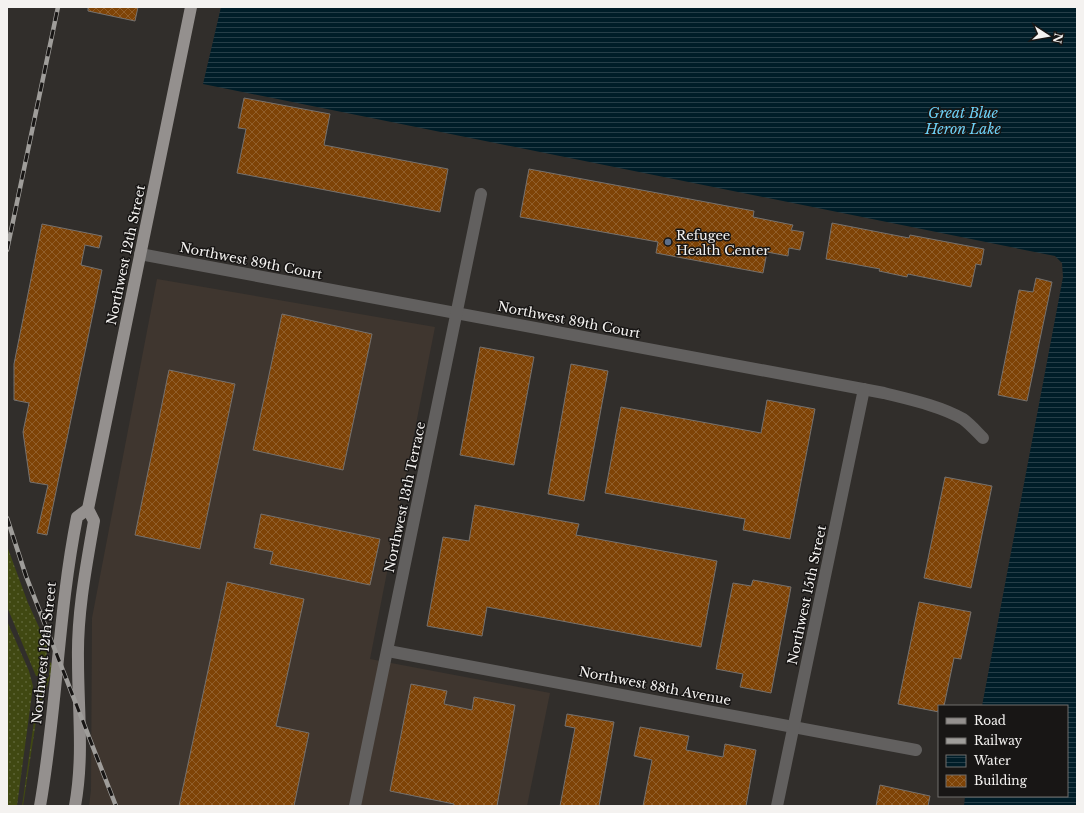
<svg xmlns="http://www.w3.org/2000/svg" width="1084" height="813" font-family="'Libre Baskerville',serif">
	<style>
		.built { fill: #3f362f }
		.grass { fill: url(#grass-dots) }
		.water { fill: url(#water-rules) }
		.building { fill: url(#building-cross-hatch); stroke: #75716e }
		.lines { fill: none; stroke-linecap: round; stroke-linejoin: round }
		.minor { stroke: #62605f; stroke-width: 12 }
		.major { stroke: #94908e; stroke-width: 12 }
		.rail-casing { stroke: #9f9d9a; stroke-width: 4.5 }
		.rail { stroke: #181615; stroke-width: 3; stroke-dasharray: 9; stroke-linecap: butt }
		.service-dot { fill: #5c6f8a; stroke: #181615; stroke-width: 1.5 }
		.labels { text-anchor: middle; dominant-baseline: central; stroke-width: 3; stroke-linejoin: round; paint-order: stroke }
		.poi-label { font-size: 13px; fill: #f4f2f0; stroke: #181615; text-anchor: start }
		.street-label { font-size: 13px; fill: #f4f2f0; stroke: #181615 }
		.water-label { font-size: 14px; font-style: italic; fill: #6dd1f7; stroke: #181615 }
	</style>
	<defs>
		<pattern id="grass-dots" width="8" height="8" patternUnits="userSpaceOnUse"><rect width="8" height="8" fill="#404812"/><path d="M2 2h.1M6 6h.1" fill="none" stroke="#5c6335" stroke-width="1.8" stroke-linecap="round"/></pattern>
		<pattern id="water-rules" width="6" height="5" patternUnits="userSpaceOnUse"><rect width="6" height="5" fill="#001d28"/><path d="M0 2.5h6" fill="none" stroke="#263e48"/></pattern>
		<pattern id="building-cross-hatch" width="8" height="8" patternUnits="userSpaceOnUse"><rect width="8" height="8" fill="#7e4306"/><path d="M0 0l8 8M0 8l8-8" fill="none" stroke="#915f2b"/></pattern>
	</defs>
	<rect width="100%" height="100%" fill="#312e2b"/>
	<!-- built -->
	<polygon class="built" points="157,279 435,327 370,659 550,693 527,806 89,806 91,790 92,618"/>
	<!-- grass -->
	<g class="grass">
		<polygon points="7,546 28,603 47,645 46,675 36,676 7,607"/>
		<polygon points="7,621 29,671 33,686 17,806 7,806"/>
		<polygon points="50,662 52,664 51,674 36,721 23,806 22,806 36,707 37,680 49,677"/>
	</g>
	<!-- water -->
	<polygon class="water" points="221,7 1077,7 1077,806 964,806 965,796 1067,796 1067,706 982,706 1063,277 1062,263 1055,256 203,84"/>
	<!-- building -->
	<g class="building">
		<polygon points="88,7 138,7 135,21 88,11"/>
		<polygon points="244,98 330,114 324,145 448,169 440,212 237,173 246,129 238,128"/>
		<polygon points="529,169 754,211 753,217 793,225 791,230 804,232 800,250 789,248 788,256 767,252 763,273 656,253 658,242 520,217"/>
		<polygon points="832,223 909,238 910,235 984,249 981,265 976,264 971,287 908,274 907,277 879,271 880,269 826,259"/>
		<polygon points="42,224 102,236 99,248 85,245 81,265 102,270 47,535 37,533 48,485 30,482 23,432 29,403 14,400 14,364"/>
		<polygon points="1036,278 1052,282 1027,401 998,395 1019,290 1033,292"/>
		<polygon points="282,314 372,334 343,470 253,450"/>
		<polygon points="480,347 534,357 514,465 460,455"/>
		<polygon points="571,364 608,371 584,501 548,494"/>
		<polygon points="169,370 235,384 200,549 135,535"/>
		<polygon points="767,400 815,409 790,539 743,530 745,519 605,493 621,407 761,433"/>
		<polygon points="945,477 992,486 971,588 924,578"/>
		<polygon points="475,505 579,524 576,535 717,561 701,647 487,607 482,636 427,626 443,537 469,541"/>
		<polygon points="261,514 380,539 370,585 270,564 273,552 254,548"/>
		<polygon points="753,580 791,587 771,693 740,687 743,674 716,669 733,583 751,586"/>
		<polygon points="227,582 304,599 276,726 309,733 294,806 179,806"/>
		<polygon points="919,602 971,612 961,659 954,658 944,706 939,706 939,712 898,704"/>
		<polygon points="411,684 447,691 444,704 472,710 474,697 515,705 497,806 454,806 454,804 390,791"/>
		<polygon points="567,714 614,722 599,806 560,806 575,728 565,726"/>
		<polygon points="640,727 689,736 686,750 723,757 725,744 756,750 746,806 643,806 652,760 634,756"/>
		<polygon points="880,785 930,796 928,806 876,806"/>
	</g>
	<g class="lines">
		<!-- minor -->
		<g class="minor">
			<path d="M140 254 884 393C908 399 941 406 963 419 970 424 977 432 983 438"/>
			<polyline points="388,651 916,750"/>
			<polyline points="355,806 481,194"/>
			<polyline points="777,806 864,389"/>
		</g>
		<!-- major -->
		<g class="major">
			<path d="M40 806C57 710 58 613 77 517L88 509"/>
			<path d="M75 806C84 756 78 710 78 660 77 614 86 567 94 521L88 509 191 7"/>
		</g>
		<!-- rail casing -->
		<g class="rail-casing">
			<g id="rail">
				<polyline points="7,250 58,7"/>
				<polyline points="7,518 26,576 116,806"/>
			</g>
		</g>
		<!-- rail -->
		<use href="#rail" class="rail"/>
	</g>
	<!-- markers -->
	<circle class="service-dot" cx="668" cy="242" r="4"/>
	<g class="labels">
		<!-- poi labels -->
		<g class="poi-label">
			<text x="676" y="235">Refugee<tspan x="676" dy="15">Health Center</tspan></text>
		</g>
		<!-- street labels -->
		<g class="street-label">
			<text transform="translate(126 255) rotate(-78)">Northwest 12th Street</text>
			<text transform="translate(251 261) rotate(11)">Northwest 89th Court</text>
			<text transform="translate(569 320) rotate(11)">Northwest 89th Court</text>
			<text transform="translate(405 497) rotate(-78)">Northwest 13th Terrace</text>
			<text transform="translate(807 595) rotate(-78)">Northwest 15th Street</text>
			<text transform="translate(44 653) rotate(-84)">Northwest 12th Street</text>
			<text transform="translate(655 686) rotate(11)">Northwest 88th Avenue</text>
		</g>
		<!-- water labels -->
		<g class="water-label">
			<text x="963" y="113">Great Blue<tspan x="963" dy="16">Heron Lake</tspan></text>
		</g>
	</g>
	<!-- border -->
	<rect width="1084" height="813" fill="none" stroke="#f4f2f0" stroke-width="16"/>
	<!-- legend -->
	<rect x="938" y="705" width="130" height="92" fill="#181615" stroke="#706e6d"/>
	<rect x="946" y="718" width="20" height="6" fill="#94908e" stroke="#706e6d"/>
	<text x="974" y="725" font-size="12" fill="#f4f2f0">Road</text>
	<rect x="946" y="738" width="20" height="6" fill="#9f9d9a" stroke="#706e6d"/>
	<text x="974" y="745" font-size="12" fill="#f4f2f0">Railway</text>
	<rect x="946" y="755" width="20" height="12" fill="url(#water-rules)" stroke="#706e6d"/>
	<text x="974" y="765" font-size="12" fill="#f4f2f0">Water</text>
	<rect x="946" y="775" width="20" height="12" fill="url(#building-cross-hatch)" stroke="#706e6d"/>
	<text x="974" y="785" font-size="12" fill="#f4f2f0">Building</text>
	<!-- north arrow -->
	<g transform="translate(1048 36) rotate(102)" stroke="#181615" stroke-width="3" paint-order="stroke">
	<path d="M0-3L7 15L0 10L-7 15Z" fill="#f4f2f0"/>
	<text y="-6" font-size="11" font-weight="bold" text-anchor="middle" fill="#f4f2f0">N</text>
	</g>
</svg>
